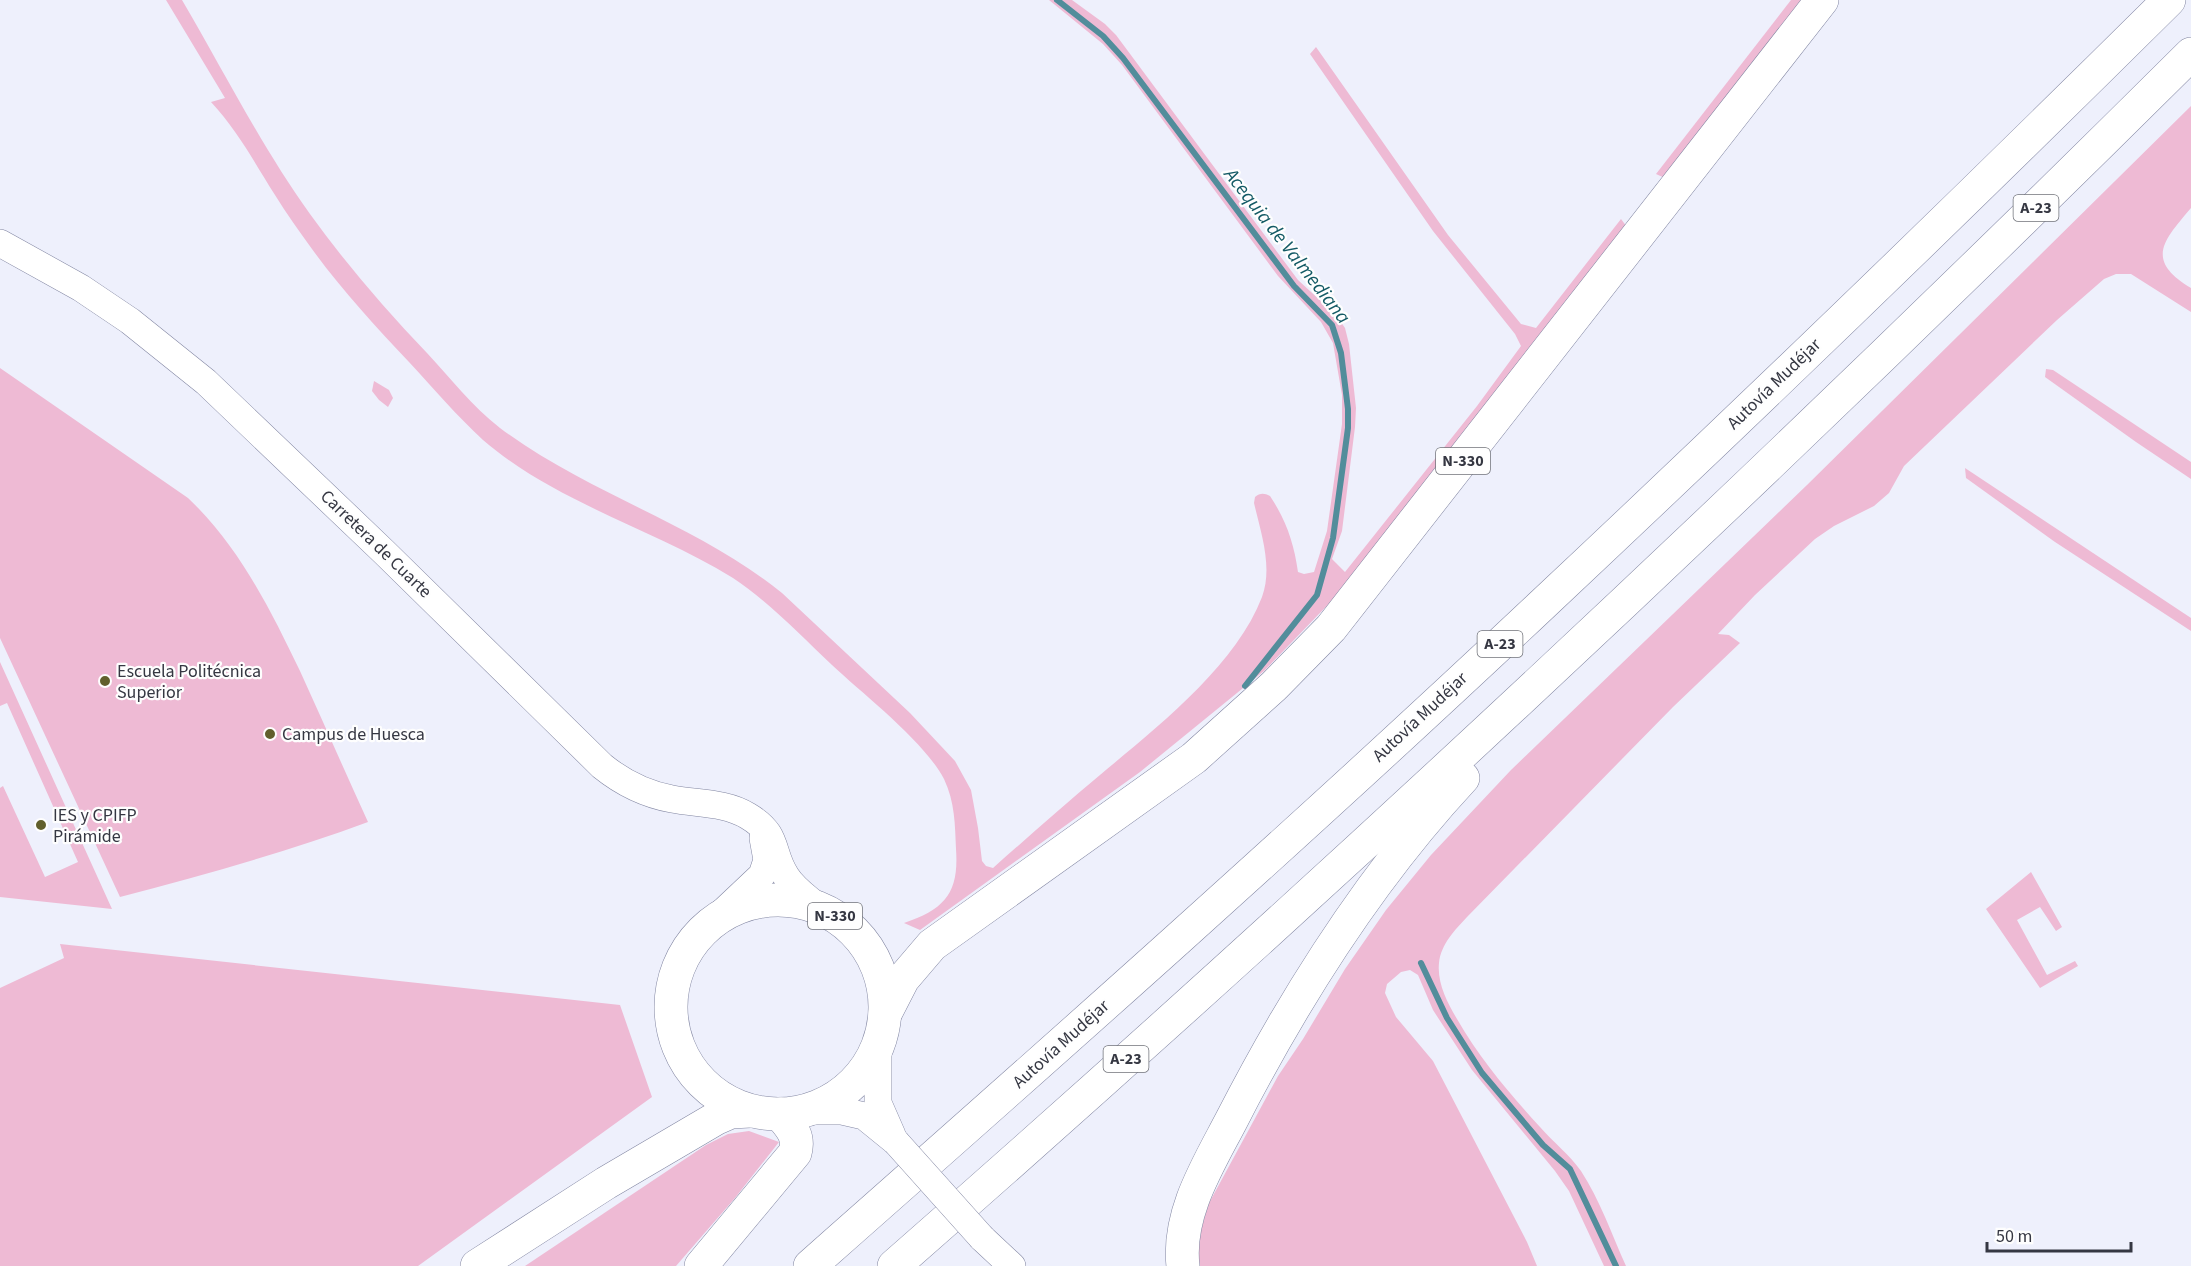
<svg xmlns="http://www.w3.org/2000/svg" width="2191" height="1266" font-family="'Source Sans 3',sans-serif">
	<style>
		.green { fill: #eebad4 }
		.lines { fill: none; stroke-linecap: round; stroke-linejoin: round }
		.stream { stroke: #528d9b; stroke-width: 6 }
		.minor-casing { stroke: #8286a2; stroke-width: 28 }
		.highway-casing { stroke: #8286a2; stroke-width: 34 }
		.minor { stroke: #fff; stroke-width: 27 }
		.highway { stroke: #fff; stroke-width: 33 }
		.minor-bridge-casing { stroke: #8286a2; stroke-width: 28; stroke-linecap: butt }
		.minor-bridge { stroke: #fff; stroke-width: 27 }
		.poi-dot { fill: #615f2c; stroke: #fefefe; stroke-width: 2 }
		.labels { text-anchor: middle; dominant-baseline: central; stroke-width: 4.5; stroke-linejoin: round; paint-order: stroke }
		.shield { fill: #fefefe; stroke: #71737a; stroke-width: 1.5 }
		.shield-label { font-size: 16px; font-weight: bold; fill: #353742 }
		.street-label { font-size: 18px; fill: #353742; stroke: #fefefe }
		.poi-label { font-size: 18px; fill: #353742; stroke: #fefefe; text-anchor: start }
		.water-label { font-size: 20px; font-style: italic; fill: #135a65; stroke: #fefefe }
	</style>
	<rect width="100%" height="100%" fill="#eef0fc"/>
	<!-- green -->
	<g class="green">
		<path d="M166 0H182C223 70 263 149 310 214 346 264 385 309 427 353 451 379 472 406 500 428 588 494 697 524 782 593L910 713 955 761 971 790 978 828 982 861 986 866 993 868C1028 837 1064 805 1100 775 1156 728 1235 667 1262 597 1273 567 1261 533 1254 503L1255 497C1260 493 1264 493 1270 496 1286 520 1294 543 1298 572L1304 574 1314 572 1327 531 1342 424V395L1333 343 1321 322 1278 276 1122 65 1103 44 1049 0H1072L1105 24 1116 35 1298 280 1336 315 1345 328 1349 344 1356 408 1355 427 1342 531 1332 559 1345 572 1477 406 1521 346 1515 334 1433 231 1310 54 1316 47 1448 235 1521 324 1536 328 1621 219 1627 227 1345 587 1264 671 1140 772 920 930 904 923C946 909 959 892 956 849 955 825 955 802 944 779 924 741 864 695 832 665 800 635 769 602 733 578 652 528 556 503 483 440 457 416 433 388 409 362 375 326 341 289 312 249 299 231 286 213 275 195 254 162 238 131 211 102L225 98Z"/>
		<polygon points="1791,0 1806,0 1667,179 1656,174"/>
		<path d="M2191 106V208C2164 240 2144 260 2191 288V312L2131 274H2116L2104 279 2057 320 1904 466 1889 493 1874 506 1834 526 1815 539 1755 595 1718 634 1729 635 1740 643 1673 707 1467 917C1455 930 1441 944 1439 963 1437 983 1447 1002 1457 1019 1480 1059 1509 1093 1540 1127 1553 1142 1570 1155 1581 1171 1600 1200 1612 1235 1626 1266H1604L1569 1191 1555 1171 1472 1070 1433 1010 1418 975 1410 970 1401 972 1387 984 1385 993 1396 1017 1433 1061 1527 1242 1537 1266H1197C1197 1244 1202 1224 1209 1203L1278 1076 1303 1039 1345 969 1386 910 1431 855 1511 770 1807 485Z"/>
		<path d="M0 368 188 498C239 546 270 609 300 671 323 721 345 772 368 822 287 852 204 875 120 897L0 638Z"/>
		<polygon points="2046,369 2053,370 2191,462 2191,479 2136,442 2045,377"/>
		<polygon points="374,381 389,390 393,398 388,407 379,400 372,391"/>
		<polygon points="1965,468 2191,618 2191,631 2055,542 1966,478"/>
		<polygon points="0,662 112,909 0,897 0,788 3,786 45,877 78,862 7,703 0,706"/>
		<polygon points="2031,872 2062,927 2056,931 2040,907 2017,920 2047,975 2075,961 2078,966 2040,988 1986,909"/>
		<polygon points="60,944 620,1005 652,1097 418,1266 0,1266 0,988 64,958"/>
		<polygon points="749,1131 779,1142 735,1198 676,1266 525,1266 706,1145 728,1134"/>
	</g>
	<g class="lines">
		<!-- stream -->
		<g class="stream">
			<polyline points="1057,0 1103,36 1123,58 1294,286 1332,325 1341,353 1348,409 1348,428 1333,538 1317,595 1245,686"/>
			<polyline points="1421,963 1447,1018 1482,1073 1543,1145 1570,1169 1616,1266"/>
		</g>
		<!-- minor casing -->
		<g class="minor-casing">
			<g id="minor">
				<path d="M0 243 81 288 130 321 206 382 384 552 602 766C623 783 645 794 672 799 697 804 725 802 748 816 780 835 770 852 786 876 794 889 808 898 819 908"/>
				<polyline points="708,926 762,875 767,860 763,838"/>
				<polyline points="878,1047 878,1103 892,1135"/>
				<polyline points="805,1111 842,1111 864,1116 896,1142"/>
				<polyline points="982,1238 1012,1266"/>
			</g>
		</g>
		<!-- highway casing -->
		<g class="highway-casing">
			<g id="highway">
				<circle cx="778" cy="1007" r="107"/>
				<polyline points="885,1014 903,979 932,945 1194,758 1274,686 1331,628 1822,0"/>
				<polyline points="477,1266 606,1183 715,1119 731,1112 750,1111"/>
				<path d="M701 1266 795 1153C800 1136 791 1127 780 1114"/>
				<path d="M810 1266C1057 1048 1304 829 1544 603 1755 405 1963 204 2169 0"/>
				<path d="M894 1266C1339 876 1771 471 2191 54"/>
				<path d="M1183 1266C1177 1214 1208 1165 1231 1121 1294 998 1369 879 1463 778"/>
			</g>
		</g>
		<!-- minor -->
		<use href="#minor" class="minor"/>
		<!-- highway -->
		<use href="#highway" class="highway"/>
		<!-- minor-bridge casing -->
		<g class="minor-bridge-casing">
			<polyline id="minor-bridge" points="896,1142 982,1238"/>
		</g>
		<!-- minor-bridge -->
		<use href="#minor-bridge" class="minor-bridge"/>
	</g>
	<!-- markers -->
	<g class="poi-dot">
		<circle cx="105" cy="681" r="6"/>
		<circle cx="270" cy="734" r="6"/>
		<circle cx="41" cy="825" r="6"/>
	</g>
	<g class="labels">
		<!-- shield labels -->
		<g class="shield">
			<rect x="2013.5" y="195" width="45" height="26" rx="4.5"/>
			<rect x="1436" y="448" width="54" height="26" rx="4.5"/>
			<rect x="1477.5" y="631" width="45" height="26" rx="4.5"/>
			<rect x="808" y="903" width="54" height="26" rx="4.5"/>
			<rect x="1103.5" y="1046" width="45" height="26" rx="4.5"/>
		</g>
		<g class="shield-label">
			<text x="2036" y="208">A-23</text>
			<text x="1463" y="461">N-330</text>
			<text x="1500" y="644">A-23</text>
			<text x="835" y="916">N-330</text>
			<text x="1126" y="1059">A-23</text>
		</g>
		<!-- street labels -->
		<g class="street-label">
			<text transform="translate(1774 384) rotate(-44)">Autovía Mudéjar</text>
			<text transform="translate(376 544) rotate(44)">Carretera de Cuarte</text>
			<text transform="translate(1420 717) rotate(-43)">Autovía Mudéjar</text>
			<text transform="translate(1061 1044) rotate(-42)">Autovía Mudéjar</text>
		</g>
		<!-- poi labels -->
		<g class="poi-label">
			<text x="117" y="671">Escuela Politécnica<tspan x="117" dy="21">Superior</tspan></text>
			<text x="282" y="734">Campus de Huesca</text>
			<text x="53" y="815">IES y CPIFP<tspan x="53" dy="21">Pirámide</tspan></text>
		</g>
		<!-- water labels -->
		<g class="water-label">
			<text transform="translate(1287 246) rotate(52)">Acequia de Valmediana</text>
		</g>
	</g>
	<!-- scale -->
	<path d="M1987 1242v9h144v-9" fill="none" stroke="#353742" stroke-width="3"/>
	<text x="1996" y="1242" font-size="18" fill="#353742" stroke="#fefefe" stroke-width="4.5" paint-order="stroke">50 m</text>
</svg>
